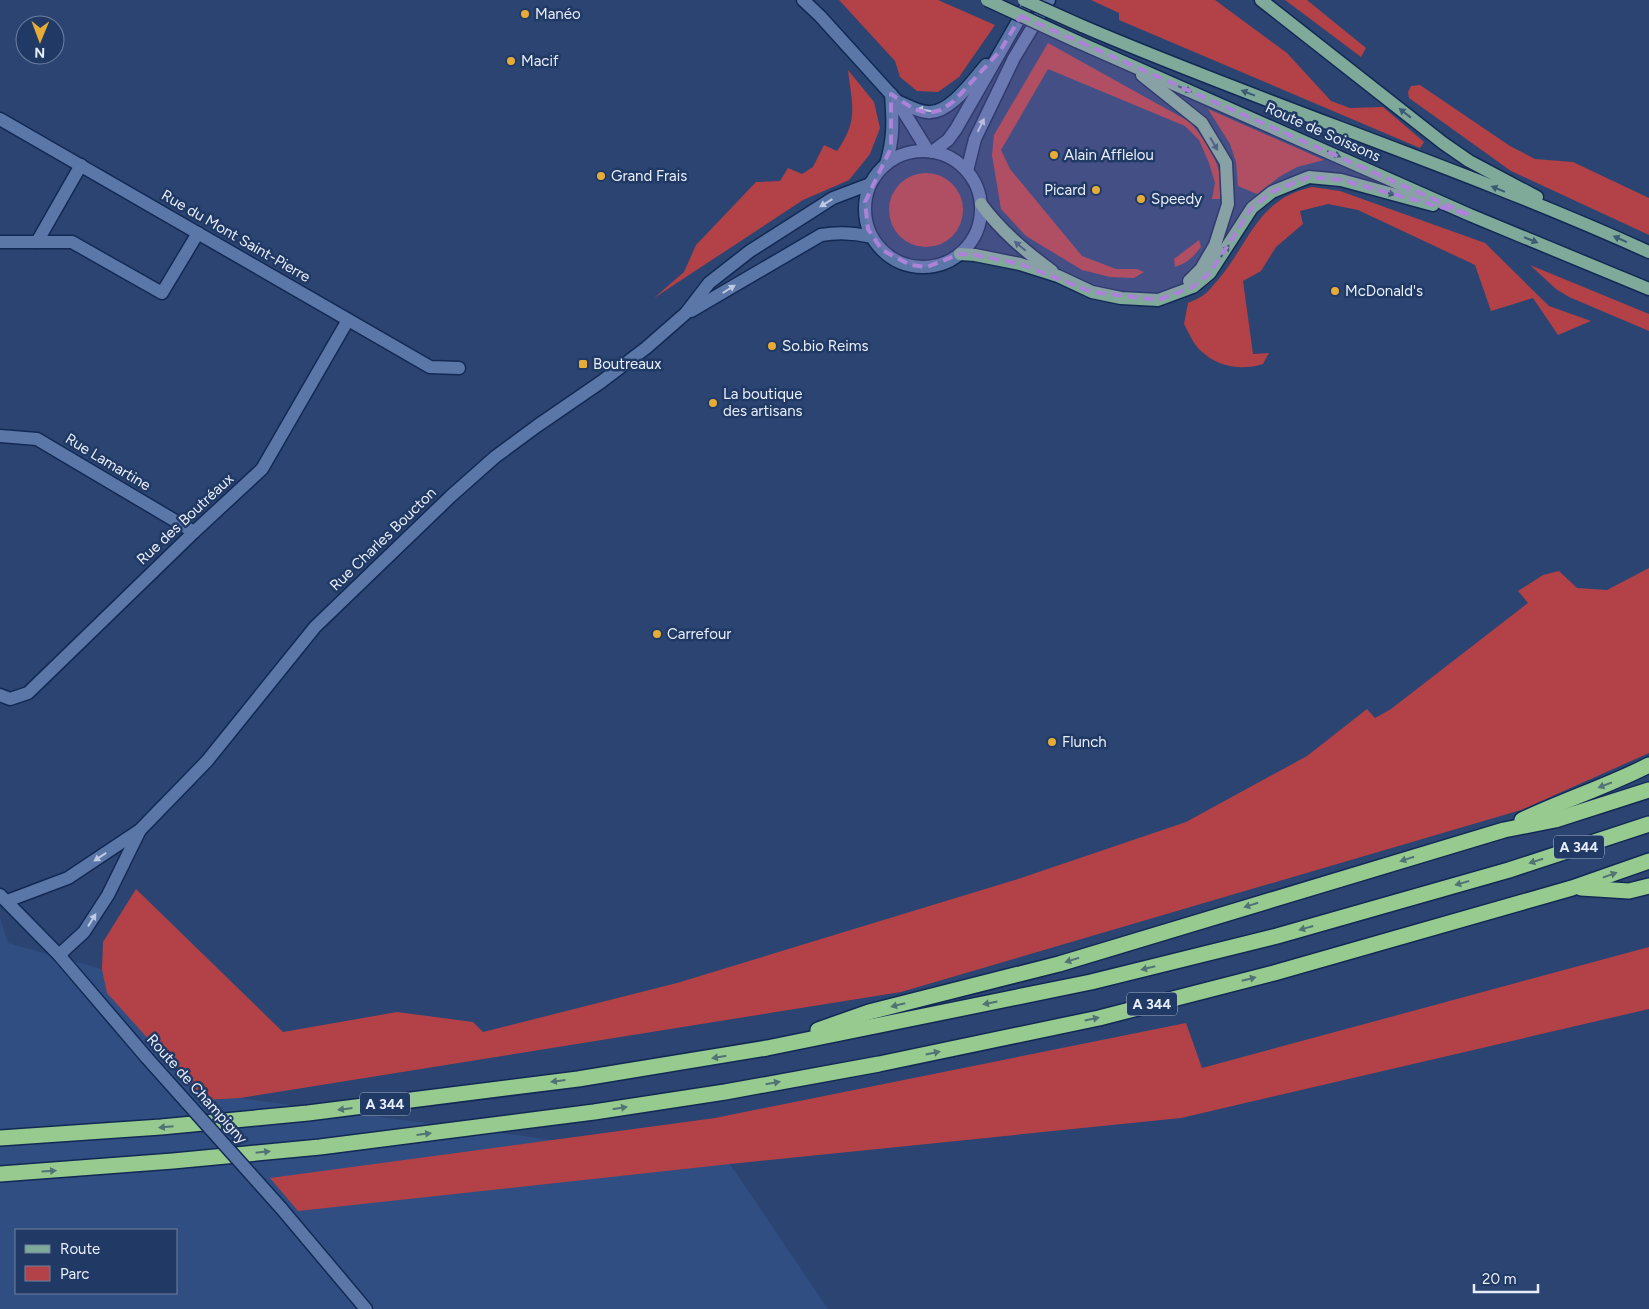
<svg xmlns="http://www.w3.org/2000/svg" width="1649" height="1309" font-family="Figtree,sans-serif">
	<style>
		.built { fill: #304e82; fill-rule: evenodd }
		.green { fill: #b24247 }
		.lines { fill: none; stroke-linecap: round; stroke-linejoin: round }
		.minor-casing { stroke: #122954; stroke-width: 15 }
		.major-casing { stroke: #122954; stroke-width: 15 }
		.highway-casing { stroke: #122954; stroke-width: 18 }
		.minor { stroke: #5b77a8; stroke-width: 12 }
		.major { stroke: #7fa999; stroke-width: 12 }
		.highway { stroke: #97ca8f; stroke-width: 15 }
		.minor-bridge-casing { stroke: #122954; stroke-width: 15; stroke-linecap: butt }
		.major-bridge-casing { stroke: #122954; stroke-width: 15; stroke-linecap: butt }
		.minor-bridge { stroke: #5b77a8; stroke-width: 12 }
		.major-bridge { stroke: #7fa999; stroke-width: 12 }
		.oneway { fill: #3c5b75 }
		.oneway2 { fill: #becae1 }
		.oneway3 { fill: #507376 }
		.marked { fill: #ac83d9; fill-opacity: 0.2; stroke: #ac83d9; stroke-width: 4; stroke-dasharray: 10 6; stroke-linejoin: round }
		.poi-dot { fill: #e6ac36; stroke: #203965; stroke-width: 2 }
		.labels { text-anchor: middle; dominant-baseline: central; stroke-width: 5; stroke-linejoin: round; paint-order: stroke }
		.shield { fill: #203965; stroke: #acb8cd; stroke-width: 1 }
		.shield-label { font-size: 14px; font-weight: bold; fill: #e8eef9 }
		.poi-label { font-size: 15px; fill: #e8eef9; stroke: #203965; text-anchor: start }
		.street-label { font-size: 15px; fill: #e8eef9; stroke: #203965 }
	</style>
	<rect width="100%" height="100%" fill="#2b4471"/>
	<!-- built -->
	<path class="built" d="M0 918 8 943 102 969 240 1098 730 1164 828 1309H0ZM16 1230H176V1293H16Z"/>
	<!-- green -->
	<g class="green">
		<polygon points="839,0 938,0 995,25 959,77 938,92 917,91 900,77 895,61"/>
		<polygon points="1091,0 1215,0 1287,53 1331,101 1350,108 1383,107 1424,142 1420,148 1119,20 1119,13"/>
		<polygon points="1285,0 1307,0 1366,48 1361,57"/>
		<path d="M1048 43 1190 122C1207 142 1227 171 1220 199H1212L1215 183 1209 163 1199 140 1185 126 1048 69 1001 150 1010 169 1082 256 1116 269H1137L1144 272 1134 278 1110 277 1082 270 1026 236 1001 209 992 155 994 135Z"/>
		<path d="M848 70 874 102 880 128 870 154 849 180 803 200 654 298 684 272 696 245 756 182 780 181 788 168 802 174 813 167 824 145 837 151C859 119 852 106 848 70Z"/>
		<polygon points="1420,85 1510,146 1535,159 1573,162 1649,198 1649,235 1511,171 1409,98 1408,92 1411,86"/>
		<polygon points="1208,109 1324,160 1297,167 1279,177 1257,194 1238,186 1236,162 1230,144"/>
		<circle cx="926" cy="210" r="37"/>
		<path d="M1312 187 1340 191 1485 243 1549 306 1591 321 1558 335 1533 298 1491 311 1475 265 1358 210 1328 204 1300 211 1303 224 1276 247 1261 271 1243 281 1253 354 1269 353 1263 364C1241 371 1218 367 1201 351 1193 344 1189 333 1184 324L1188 303C1193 301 1200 298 1205 294 1210 290 1214 284 1218 280 1250 242 1257 199 1312 187Z"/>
		<path d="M1199 240 1201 247C1193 257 1187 263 1175 267L1174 259Z"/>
		<polygon points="1530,265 1649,314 1649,331 1569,297 1556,289"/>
		<polygon points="1649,568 1649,753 1521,810 901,992 240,1098 203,1100 107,993 102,969 103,942 136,889 283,1032 397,1012 473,1022 483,1032 677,983 1021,878 1186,822 1307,756 1367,709 1375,718 1391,709 1528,603 1518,591 1543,575 1559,571 1577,588 1607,590"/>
		<polygon points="1649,947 1649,1009 1181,1118 730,1164 298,1211 270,1178 715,1118 1186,1023 1202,1068"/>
	</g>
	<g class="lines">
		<!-- minor casing -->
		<g class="minor-casing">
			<g id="minor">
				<polyline points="803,0 820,16 897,101 928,151"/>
				<path d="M897 101C907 105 916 111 927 112 949 115 973 80 986 65"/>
				<polyline points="0,119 430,367 459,368"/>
				<circle cx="923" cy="209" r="58"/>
				<polyline points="932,152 948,140 956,129 1030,0"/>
				<path d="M886 164C894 138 893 120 891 94"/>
				<polyline points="967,171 975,139 1014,58 1049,0"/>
				<polyline points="0,242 37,242 81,165"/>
				<polyline points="37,242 72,242 162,293 198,233"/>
				<path d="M691 311 821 235C839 232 855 233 872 237"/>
				<polyline points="0,436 37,439 194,532"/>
				<polyline points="0,695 10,699 28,693 194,532 262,469 348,320"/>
				<polyline points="0,895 59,955 147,1058"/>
				<polyline points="7,901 68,878 140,830 207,761 315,627 451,496 495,457 537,426 601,382 646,348 686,313 709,283 750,251 833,198 870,184"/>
				<polyline points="59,955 84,932 108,895 140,830"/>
				<polyline points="281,1208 366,1309"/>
			</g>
		</g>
		<!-- major casing -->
		<g class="major-casing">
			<g id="major">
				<polyline points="1261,0 1443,143 1469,161 1537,197"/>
				<path d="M1082 26C1269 106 1463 168 1649 252"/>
				<polyline points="1076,41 1470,215 1649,289"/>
				<polyline points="1142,75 1202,123 1226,163 1228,204 1215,245 1201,269 1189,281"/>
				<path d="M981 204C1001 231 1025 251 1052 271"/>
				<polyline points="960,254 975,255 1020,264 1058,276 1092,292 1121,298 1158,300 1193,287 1210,273 1252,208 1272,192 1309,177 1341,180 1433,205"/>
			</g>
		</g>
		<!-- highway casing -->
		<g class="highway-casing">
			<g id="highway">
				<path d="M1522 820C1564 800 1608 786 1649 765"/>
				<polyline points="1581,888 1629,891 1649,886"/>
				<polyline points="818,1030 869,1012 1059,964 1504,830 1555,820 1649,790"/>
				<polyline points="0,1138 161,1127 308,1113 578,1079 767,1048 1091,982 1277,936 1509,870 1649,824"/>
				<polyline points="0,1174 173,1161 320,1147 594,1112 725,1092 879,1064 1099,1018 1274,973 1572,888 1649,861"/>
			</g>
		</g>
		<!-- minor -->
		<use href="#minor" class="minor"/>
		<!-- major -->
		<use href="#major" class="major"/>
		<!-- highway -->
		<use href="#highway" class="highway"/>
		<!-- minor-bridge casing -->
		<g class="minor-bridge-casing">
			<polyline id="minor-bridge" points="147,1058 281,1208"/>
		</g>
		<!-- major-bridge casing -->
		<g class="major-bridge-casing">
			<g id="major-bridge">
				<polyline points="987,0 1076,41"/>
				<polyline points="1024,0 1082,26"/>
			</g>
		</g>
		<!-- minor-bridge -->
		<use href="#minor-bridge" class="minor-bridge"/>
		<!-- major-bridge -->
		<use href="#major-bridge" class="major-bridge"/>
	</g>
	<!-- one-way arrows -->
	<defs><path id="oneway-solid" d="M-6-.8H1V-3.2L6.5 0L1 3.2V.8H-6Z" transform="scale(1.25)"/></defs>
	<g class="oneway">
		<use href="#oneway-solid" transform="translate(1185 89) rotate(23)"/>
		<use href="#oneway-solid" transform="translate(1248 93) rotate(-159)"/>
		<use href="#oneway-solid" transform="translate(1405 113) rotate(-142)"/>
		<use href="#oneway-solid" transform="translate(1214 144) rotate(59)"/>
		<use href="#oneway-solid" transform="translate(1334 154) rotate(24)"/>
		<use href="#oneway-solid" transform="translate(1498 189) rotate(-158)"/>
		<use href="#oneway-solid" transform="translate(1388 193) rotate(15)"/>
		<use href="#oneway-solid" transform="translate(1620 239) rotate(-156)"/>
		<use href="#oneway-solid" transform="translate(1531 240) rotate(22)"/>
		<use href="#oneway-solid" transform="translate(1020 246) rotate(-140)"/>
		<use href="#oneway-solid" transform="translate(1225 251) rotate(-56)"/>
	</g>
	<g class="oneway2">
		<use href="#oneway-solid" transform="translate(924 110) rotate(-171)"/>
		<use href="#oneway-solid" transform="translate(981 125) rotate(-64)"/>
		<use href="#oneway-solid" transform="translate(826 203) rotate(149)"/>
		<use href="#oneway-solid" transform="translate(729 289) rotate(-32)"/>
		<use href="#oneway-solid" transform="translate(100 857) rotate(146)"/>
		<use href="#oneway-solid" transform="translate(92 920) rotate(-58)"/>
	</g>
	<g class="oneway3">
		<use href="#oneway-solid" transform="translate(1605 785) rotate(159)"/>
		<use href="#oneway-solid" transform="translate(1407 859) rotate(163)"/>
		<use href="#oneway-solid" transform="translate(1536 861) rotate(162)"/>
		<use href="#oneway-solid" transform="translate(1610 875) rotate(-19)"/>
		<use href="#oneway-solid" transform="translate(1462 883) rotate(164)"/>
		<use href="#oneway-solid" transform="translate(1251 905) rotate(163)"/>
		<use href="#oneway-solid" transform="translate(1306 928) rotate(164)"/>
		<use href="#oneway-solid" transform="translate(1072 960) rotate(163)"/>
		<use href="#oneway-solid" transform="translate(1148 968) rotate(166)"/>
		<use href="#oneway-solid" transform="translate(1249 979) rotate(-14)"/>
		<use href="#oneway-solid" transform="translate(990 1003) rotate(169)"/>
		<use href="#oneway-solid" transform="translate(898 1005) rotate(166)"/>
		<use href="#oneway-solid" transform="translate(1092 1019) rotate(-12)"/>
		<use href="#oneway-solid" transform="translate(933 1053) rotate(-12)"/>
		<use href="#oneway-solid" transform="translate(719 1057) rotate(170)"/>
		<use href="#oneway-solid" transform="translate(558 1081) rotate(173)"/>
		<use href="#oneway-solid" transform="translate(773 1083) rotate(-10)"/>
		<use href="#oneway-solid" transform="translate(620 1108) rotate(-9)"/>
		<use href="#oneway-solid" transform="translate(345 1109) rotate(173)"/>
		<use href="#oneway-solid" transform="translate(166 1127) rotate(175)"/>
		<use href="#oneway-solid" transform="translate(424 1134) rotate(-7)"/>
		<use href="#oneway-solid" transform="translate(263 1152) rotate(-6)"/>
		<use href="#oneway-solid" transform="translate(49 1171) rotate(-4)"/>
	</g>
	<!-- marked area -->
	<path class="marked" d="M1021 16 1470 215 1341 180 1309 177 1272 192 1252 208 1210 273 1193 287 1158 300 1092 292 1020 264 975 255 960 254 927 267 910 265 882 250 868 229 865 202 891 148V94L914 109 928 113 941 110 954 101 1000 51Z"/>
	<!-- markers -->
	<g class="poi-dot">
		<circle cx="525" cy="14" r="5"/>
		<circle cx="511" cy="61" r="5"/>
		<circle cx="1054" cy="155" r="5"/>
		<circle cx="601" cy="176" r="5"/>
		<circle cx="1096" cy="190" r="5"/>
		<circle cx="1141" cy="199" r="5"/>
		<circle cx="1335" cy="291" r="5"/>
		<circle cx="772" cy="346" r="5"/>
		<rect x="578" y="359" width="10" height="10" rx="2.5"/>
		<circle cx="713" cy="403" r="5"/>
		<circle cx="657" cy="634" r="5"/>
		<circle cx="1052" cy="742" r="5"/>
	</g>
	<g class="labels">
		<!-- shield labels -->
		<g class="shield">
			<rect x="1554" y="835.5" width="50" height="23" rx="4"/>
			<rect x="1127" y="992.5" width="50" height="23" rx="4"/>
			<rect x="360" y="1092.5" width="50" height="23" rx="4"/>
		</g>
		<g class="shield-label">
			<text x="1579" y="847">A 344</text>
			<text x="1152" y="1004">A 344</text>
			<text x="385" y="1104">A 344</text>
		</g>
		<!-- poi labels -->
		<g class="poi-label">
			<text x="535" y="14">Manéo</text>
			<text x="521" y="61">Macif</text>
			<text x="1064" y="155">Alain Afflelou</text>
			<text x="611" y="176">Grand Frais</text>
			<text x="1086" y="190" text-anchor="end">Picard</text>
			<text x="1151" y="199">Speedy</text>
			<text x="1345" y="291">McDonald's</text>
			<text x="782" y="346">So.bio Reims</text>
			<text x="593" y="364">Boutreaux</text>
			<text x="723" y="394">La boutique<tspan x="723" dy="17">des artisans</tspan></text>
			<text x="667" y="634">Carrefour</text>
			<text x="1062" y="742">Flunch</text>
		</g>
		<!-- street labels -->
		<g class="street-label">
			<text transform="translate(1323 132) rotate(24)">Route de Soissons</text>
			<text transform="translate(236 236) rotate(30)">Rue du Mont Saint-Pierre</text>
			<text transform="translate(108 462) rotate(31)">Rue Lamartine</text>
			<text transform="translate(185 519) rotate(-43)">Rue des Boutréaux</text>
			<text transform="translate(383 539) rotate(-44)">Rue Charles Boucton</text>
			<text transform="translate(197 1089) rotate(48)">Route de Champigny</text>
		</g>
	</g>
	<!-- legend -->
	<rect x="15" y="1229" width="162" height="65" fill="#203965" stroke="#7081a0"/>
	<rect x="25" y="1245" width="25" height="8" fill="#7fa999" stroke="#7081a0"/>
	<text x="60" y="1254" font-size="15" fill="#e8eef9">Route</text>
	<rect x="25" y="1266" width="25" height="15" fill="#b24247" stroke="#7081a0"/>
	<text x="60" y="1279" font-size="15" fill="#e8eef9">Parc</text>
	<!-- north arrow -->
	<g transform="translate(40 40) rotate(181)"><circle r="24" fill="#203965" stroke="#7081a0"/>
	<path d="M0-4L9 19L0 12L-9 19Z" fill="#e6ac36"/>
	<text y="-8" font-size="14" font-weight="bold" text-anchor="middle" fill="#e8eef9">N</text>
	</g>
	<!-- scale -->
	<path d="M1474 1284v8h64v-8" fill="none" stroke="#e8eef9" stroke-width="2.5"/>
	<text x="1482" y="1284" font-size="15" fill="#e8eef9" stroke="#203965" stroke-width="4" paint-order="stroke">20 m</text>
</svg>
